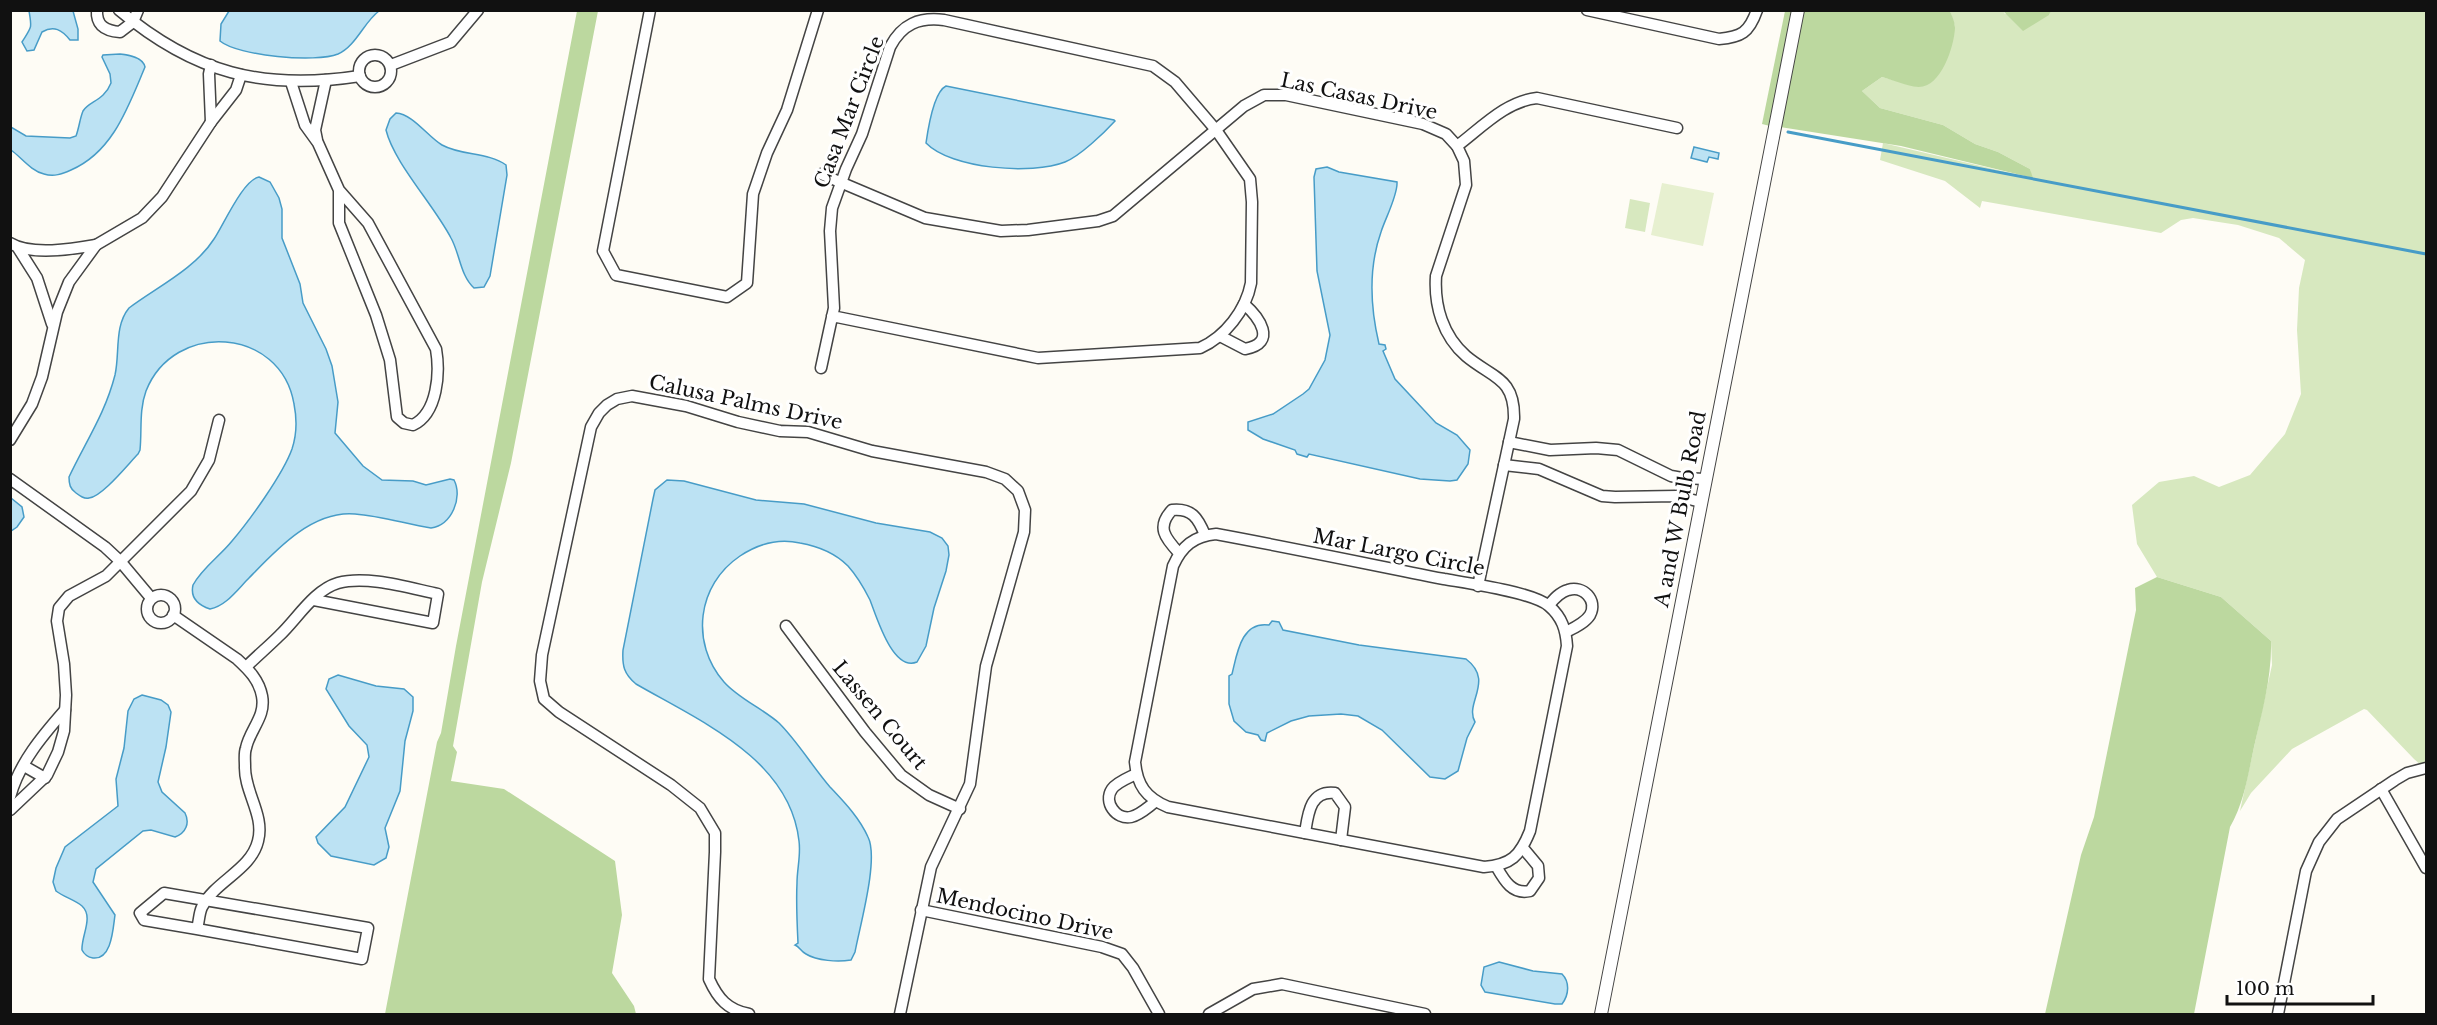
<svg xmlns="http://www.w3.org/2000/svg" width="2437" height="1025" font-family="'Libre Baskerville',serif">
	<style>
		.green { fill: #d7e8bf }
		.forest { fill: #bcd89f }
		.pitch { fill: #e7f0d0 }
		.water { fill: #bce2f3; stroke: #479cc7; stroke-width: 1.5 }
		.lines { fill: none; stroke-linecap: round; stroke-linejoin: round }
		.stream { stroke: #479cc7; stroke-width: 3 }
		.minor-casing { stroke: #444; stroke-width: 13 }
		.tertiary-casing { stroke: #444; stroke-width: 14 }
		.minor { stroke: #fff; stroke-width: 10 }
		.tertiary { stroke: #fff; stroke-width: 12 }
		.labels { text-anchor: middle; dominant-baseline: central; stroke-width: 6; stroke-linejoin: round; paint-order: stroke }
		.street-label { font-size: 20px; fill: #111; stroke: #fff }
	</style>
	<rect width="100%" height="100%" fill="#fefcf5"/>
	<!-- green -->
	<g class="green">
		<polygon points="2051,10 2426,11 2426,763 2421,765 2414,759 2367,710 2364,709 2292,749 2251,793 2240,811 2272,665 2271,641 2221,597 2157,577 2137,544 2132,505 2159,482 2194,476 2219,487 2250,475 2285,434 2301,394 2297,330 2299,288 2305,260 2279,238 2238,225 2193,218 2181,220 2161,233 1982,201 1980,208 1945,181 1880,160 1883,143 2032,178 2030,169 1998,152 1975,144 1943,125 1880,108 1862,91 1882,77 1919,87 1955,26 1950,11 2003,11 2005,14 2049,15"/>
		<polygon points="1630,199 1650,203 1645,232 1625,228"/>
	</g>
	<!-- forest -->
	<g class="forest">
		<polygon points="577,11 598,11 511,463 482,582 453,746 457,752 451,781 504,789 615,861 622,915 612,973 634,1006 636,1014 385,1014 437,742 441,733 456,646"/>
		<polygon points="1785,11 1792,11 1770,126 1762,124"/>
		<path d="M1803 11H1950C1952 16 1955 22 1955 28 1954 47 1941 88 1918 87 1907 86 1893 80 1882 77L1862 91 1880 108 1943 125 1975 144 1998 152 2030 169 2033 178 1901 146 1780 127Z"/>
		<polygon points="2003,11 2051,11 2049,15 2023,31"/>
		<path d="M2157 577 2221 597 2271 641C2272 677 2262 712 2254 747 2248 775 2244 803 2230 827L2194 1014H2045L2081 855 2094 817 2136 610 2135 588Z"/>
	</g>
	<!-- pitch -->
	<polygon class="pitch" points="1662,183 1714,193 1703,246 1651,235"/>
	<!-- water -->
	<g class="water">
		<path d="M293 10 379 11C364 22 356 46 338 54 316 63 238 56 220 41L221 24 229 11Z"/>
		<path d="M29 11H73L78 29V40H70C62 30 54 25 42 32L34 50 27 51 22 42C32 26 32 29 29 11Z"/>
		<path d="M120 54C129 55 143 57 145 67 128 107 113 152 71 170 62 174 54 177 44 174 31 171 21 157 11 150V127L26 136 70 138 76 136C79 128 80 118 83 111 89 101 104 101 111 83L110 74 102 57 103 55Z"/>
		<path d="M946 86 1114 120 1115 121C1104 133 1080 156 1065 162 1032 175 951 169 926 143 928 129 934 92 946 86Z"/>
		<path d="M396 113C413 114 428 137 442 145 462 156 488 152 506 165L507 175 490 276 484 287 474 288C460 275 460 254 451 238 434 205 394 163 386 130L390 119Z"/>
		<polygon points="1694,147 1719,153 1718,159 1709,157 1707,162 1691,158"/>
		<path d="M1327 167 1339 172 1397 182C1398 195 1385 219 1381 232 1368 269 1370 306 1379 344L1385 345 1386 349 1383 351 1395 379 1436 423 1457 435 1470 450 1468 464 1457 480 1450 481 1420 479 1309 454 1307 457 1297 454 1295 450 1263 439 1248 430V422L1273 414 1303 394 1309 389 1325 360 1330 335 1317 271 1314 177 1316 169Z"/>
		<path d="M259 177 270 182 279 198 282 209V238L300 284 303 303 326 349 332 366 338 402 335 433 363 466 382 480 413 481 426 485 450 479 454 480C463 497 452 525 431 528 406 524 381 516 355 514 312 510 275 551 249 578 237 590 226 606 210 609 198 605 190 598 193 585 202 568 220 556 232 541 250 520 283 474 292 449 297 434 297 419 294 404 281 327 174 320 146 391 139 410 142 430 140 450L138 454C129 463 102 497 89 498 84 499 80 496 76 493 70 489 69 484 69 477 86 441 105 414 115 375 120 353 114 326 129 308 157 287 195 269 214 239 224 224 243 180 259 177Z"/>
		<path d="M667 480 684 481 756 500 804 504 876 523 930 532 942 538 948 546 949 555 946 571 934 608 926 646 917 662C893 672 877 618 870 600 864 588 857 576 848 566 835 553 817 546 800 543 778 538 758 544 740 556 697 585 690 643 724 682 739 699 762 708 779 723 798 742 812 766 830 787 844 802 859 817 868 837 879 859 860 925 855 952L851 960C838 962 817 961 806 954 800 951 800 947 795 945L798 943C797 923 796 903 797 883 797 869 801 855 799 841 790 759 700 721 636 684 624 674 622 666 623 650L653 499 655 490Z"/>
		<polygon points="11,498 22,507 24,517 17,527 11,531"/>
		<path d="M1272 621 1279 622 1283 630 1359 645 1466 659C1495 681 1464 703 1475 722L1467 738 1458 771 1445 779 1430 777 1382 730 1358 716 1341 714 1309 716 1291 721 1267 733 1265 741 1261 740 1258 735 1246 732 1234 721 1229 704V676L1232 674C1237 654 1241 621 1269 625Z"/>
		<polygon points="338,675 376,686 404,689 413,697 413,711 405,741 400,791 385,828 389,847 386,858 374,865 331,856 318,843 316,837 345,807 369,757 367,745 349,726 326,689 329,679"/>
		<path d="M142 695 161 700 168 705 171 712 166 747 158 782 162 792 185 813C190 823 186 833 175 837L151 830 143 831 96 869 93 882 115 915C113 928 112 960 93 958 87 957 84 954 82 950 81 936 94 917 82 906 75 900 64 897 56 891L53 882 56 868 65 847 118 806 116 779 124 748 128 711 134 699Z"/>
		<path d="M1499 962 1533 971 1562 974C1570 982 1569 995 1562 1004H1555L1485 992 1481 985 1484 967Z"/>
	</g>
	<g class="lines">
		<!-- stream -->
		<polyline class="stream" points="1788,132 2426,254"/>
		<!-- minor casing -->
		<g class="minor-casing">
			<g id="minor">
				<path d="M97 10C96 26 106 31 120 32L133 22 138 10"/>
				<path d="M119 10C194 73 263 91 360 76"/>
				<polyline points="650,10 603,251 616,275 727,297 747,283 753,194 767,153 787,110 818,10"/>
				<path d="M1587 10 1719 39C1741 37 1749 33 1757 10"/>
				<circle cx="375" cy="71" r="16"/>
				<polyline points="211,65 209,74 211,122"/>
				<polyline points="391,65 451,42 478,10"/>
				<path d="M291 82 305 125 318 143 339 190V223L376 315 390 360 397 417 404 423 413 425C438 413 440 372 436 349L368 223 339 190"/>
				<polyline points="317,140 315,130 326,80"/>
				<path d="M1457 146C1481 128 1506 101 1537 98L1677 128"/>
				<path d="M821 174 925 218 1001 231 1028 230 1098 221 1113 216 1244 106 1264 95H1286L1423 124 1446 134 1457 146 1464 161 1466 185 1436 276C1434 306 1443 336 1466 356 1492 378 1515 377 1514 419L1478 586"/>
				<path d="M10 243C31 256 73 249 96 245"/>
				<polyline points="18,248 37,278 52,324"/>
				<path d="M1220 336 1245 349C1278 343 1259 317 1244 304"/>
				<path d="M821 368 834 308 830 231 832 208 846 169 862 134 890 47C902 24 919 17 944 20L1153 66 1175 82 1216 130 1250 179 1252 202 1251 283C1246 310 1225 337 1200 348L1038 358 832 316"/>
				<polyline points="10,440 32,404 42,377 57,312 69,282 96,245 142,218 162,197 211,122 236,90 241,75"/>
				<polyline points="1509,442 1550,450 1596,448 1618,450 1671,476 1682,478 1705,479"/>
				<polyline points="1504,465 1539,469 1602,496 1615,497 1677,496 1701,502"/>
				<polyline points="10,479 105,547 120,561 151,598"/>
				<path d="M1216 534C1292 548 1368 564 1444 579 1467 583 1533 592 1549 606 1562 617 1566 630 1567 646L1530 831C1520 856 1511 865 1484 867L1168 807C1146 798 1137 785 1135 762L1173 566C1182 546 1194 536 1216 534Z"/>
				<path d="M1179 553C1165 538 1156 527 1172 510 1192 508 1198 518 1205 535"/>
				<circle cx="161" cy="609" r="14"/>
				<path d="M1549 605C1554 599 1560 592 1568 590 1583 585 1598 600 1590 615 1585 623 1574 628 1566 632"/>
				<path d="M173 615 237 659C249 670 259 680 262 696 266 717 250 729 246 748 244 753 245 760 245 766 244 792 265 815 258 841 251 870 215 881 202 907 199 913 199 922 197 929L362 959 368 928 164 893 140 913 144 920 197 929"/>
				<polyline points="786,626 865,732 901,775 929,795 960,809"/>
				<path d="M246 667C257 656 269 646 280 635 297 619 314 590 338 583 367 575 409 588 438 594L433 623 314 600"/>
				<polyline points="24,766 45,778"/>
				<path d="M1136 774C1128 778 1117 782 1112 789 1103 802 1116 820 1131 817 1140 815 1148 807 1155 802"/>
				<polyline points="2381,789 2426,868"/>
				<path d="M10 797C19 763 43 735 65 710"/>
				<polyline points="10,810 47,775 58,752 64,731 66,695 64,664 57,621 59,608 69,596 106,576 191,491 209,460 219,420"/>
				<path d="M1305 833C1308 814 1310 790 1335 793L1345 807 1341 840"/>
				<path d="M1496 866C1504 880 1512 895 1530 891L1539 878 1538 866 1523 848"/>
				<polyline points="921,910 1102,947 1122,954 1133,968 1159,1014"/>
				<path d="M749 1014C728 1010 718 999 709 979L715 852V833L700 808 671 785 559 712 544 699 540 681 542 655 591 427 599 413 607 405 617 399 632 396 686 406 738 422 780 431 808 432 872 451 986 472 1005 479 1018 491 1025 510 1024 532 986 666 970 784 931 867 900 1014"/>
				<polyline points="1209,1014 1253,989 1282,984 1425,1014"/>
				<polyline points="2278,1014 2306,871 2319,842 2337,819 2395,780 2407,773 2426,768"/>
			</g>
		</g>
		<!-- tertiary casing -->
		<g class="tertiary-casing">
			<polyline id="tertiary" points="1601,1014 1798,10"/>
		</g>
		<!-- minor -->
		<use href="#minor" class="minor"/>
		<!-- tertiary -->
		<use href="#tertiary" class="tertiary"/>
	</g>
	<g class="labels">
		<!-- street labels -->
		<g class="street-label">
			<text transform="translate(1359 96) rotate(12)">Las Casas Drive</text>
			<text transform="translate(849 112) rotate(-69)">Casa Mar Circle</text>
			<text transform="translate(746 402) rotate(12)">Calusa Palms Drive</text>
			<text transform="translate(1680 509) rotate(-79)">A and W Bulb Road</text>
			<text transform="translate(1399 552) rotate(11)">Mar Largo Circle</text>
			<text transform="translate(880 715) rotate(50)">Lassen Court</text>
			<text transform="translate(1025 914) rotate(12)">Mendocino Drive</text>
		</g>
	</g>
	<!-- border -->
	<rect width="2437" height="1025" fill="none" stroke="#111111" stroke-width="24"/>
	<!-- scale -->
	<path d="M2227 995v9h146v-9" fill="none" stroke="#111111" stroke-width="3"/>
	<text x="2236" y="995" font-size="18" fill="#111111" stroke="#ffffff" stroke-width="4.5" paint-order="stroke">100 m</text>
</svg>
